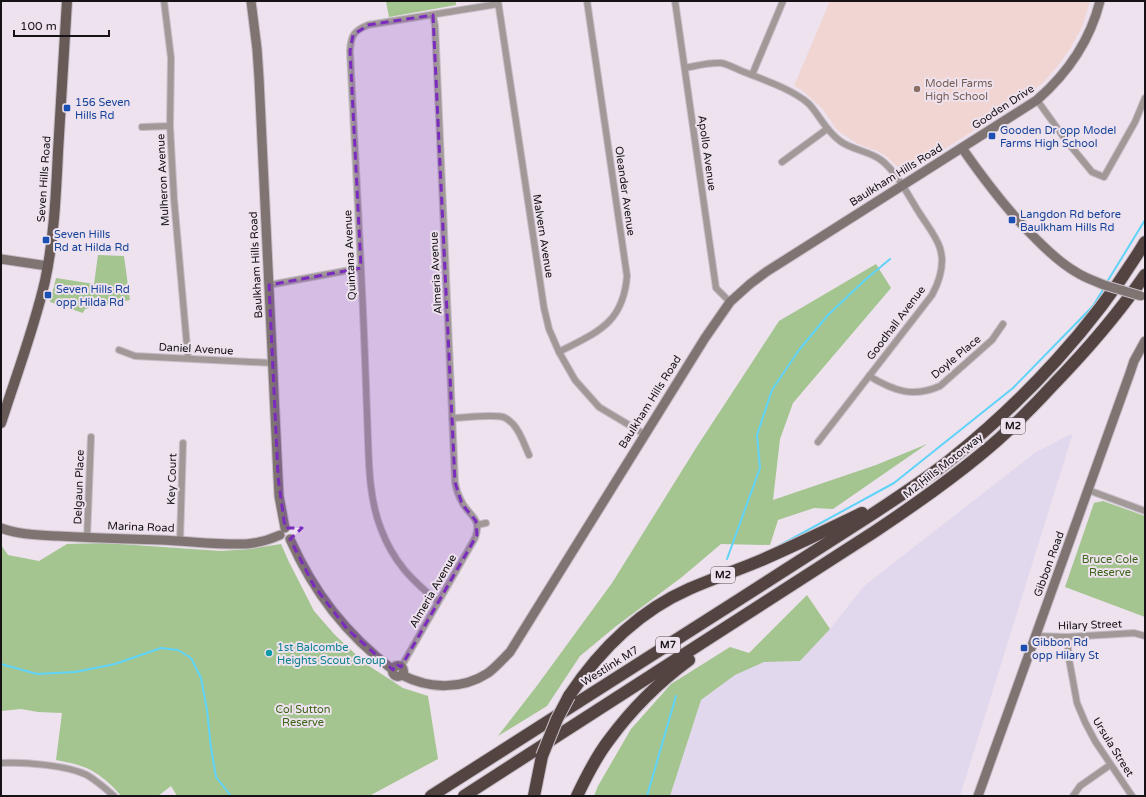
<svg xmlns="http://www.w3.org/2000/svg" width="1146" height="797" font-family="'Varela Round',sans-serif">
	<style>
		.industrial { fill: #e1d8ed }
		.education { fill: #f0d5d2 }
		.green { fill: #a4c490 }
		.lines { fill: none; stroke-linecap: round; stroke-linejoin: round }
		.stream { stroke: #5fd3f8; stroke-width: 2 }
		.street-casing { stroke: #c6bdc7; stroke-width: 8 }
		.secondary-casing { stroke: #c6bdc7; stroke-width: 11 }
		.primary-casing { stroke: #c6bdc7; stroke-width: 12 }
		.highway-casing { stroke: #c6bdc7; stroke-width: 14 }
		.street { stroke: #a19998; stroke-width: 6 }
		.secondary { stroke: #7f7472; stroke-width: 9 }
		.primary { stroke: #675a57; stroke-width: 10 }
		.highway { stroke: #534441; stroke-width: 12 }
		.secondary-bridge-casing { stroke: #c6bdc7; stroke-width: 11; stroke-linecap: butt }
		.highway-bridge-casing { stroke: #c6bdc7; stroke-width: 14; stroke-linecap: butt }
		.secondary-bridge { stroke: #7f7472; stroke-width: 9 }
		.highway-bridge { stroke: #534441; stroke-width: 12 }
		.marked { fill: #7b2cbf; fill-opacity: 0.2; stroke: #7b2cbf; stroke-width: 3; stroke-dasharray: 8 5; stroke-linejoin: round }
		.education-dot { fill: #8d6e63; stroke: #ede2ee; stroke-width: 1.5 }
		.transit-dot { fill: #1a4fb4; stroke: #ede2ee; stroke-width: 1.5 }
		.culture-dot { fill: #0f9aa8; stroke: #ede2ee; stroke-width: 1.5 }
		.labels { text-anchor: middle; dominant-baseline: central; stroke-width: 4; stroke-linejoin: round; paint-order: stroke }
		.shield { fill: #ede2ee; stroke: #565057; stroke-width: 1 }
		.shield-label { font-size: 10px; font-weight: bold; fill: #161216 }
		.education-label { font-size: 11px; fill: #785e54; stroke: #ede2ee; text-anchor: start }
		.transit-label { font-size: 11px; fill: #164399; stroke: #ede2ee; text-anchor: start }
		.street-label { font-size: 11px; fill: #161216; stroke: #ede2ee }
		.park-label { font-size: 11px; fill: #3b6516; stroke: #ede2ee }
		.culture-label { font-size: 11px; fill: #0d838f; stroke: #ede2ee; text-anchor: start }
	</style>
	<rect width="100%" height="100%" fill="#ede2ee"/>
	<!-- industrial -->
	<polygon class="industrial" points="1073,433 960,796 670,796 701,700 735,675 764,662 800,661 830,629 864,586 1036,452"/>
	<!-- education -->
	<polygon class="education" points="830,1 1090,1 1083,25 1071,47 1057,67 1043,83 1019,102 908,172 901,170 886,156 877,151 858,144 844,135 837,130 822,108 815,102 803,91 794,86"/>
	<!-- green -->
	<g class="green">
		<polygon points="386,1 456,1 456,5 389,17"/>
		<polygon points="98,255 124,256 130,300 85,309 83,313 50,302 56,278 94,284"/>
		<polygon points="876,264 891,288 793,403 780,439 773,500 876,465 927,444 833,509 814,508 778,520 770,545 721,544 682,577 615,627 580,656 547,706 498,736 536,687 612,583 696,448 779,321"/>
		<polygon points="1103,501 1145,516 1145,617 1065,587 1094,503"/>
		<path d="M105 543 221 551 250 549 281 544 289 562 314 611 335 635 366 664 403 688 428 696 438 759 371 795 372 796H177L171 786 158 796H121C113 785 95 770 81 766 73 763 65 762 56 760L62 713 38 712 21 709 1 711V545L8 555 39 561 67 544Z"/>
		<polygon points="807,595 830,629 800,661 764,662 735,675 701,700 670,796 594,796 598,786 631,729 671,684 730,647 749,653"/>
	</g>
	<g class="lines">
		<!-- stream -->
		<g class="stream">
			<polyline points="1107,282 1145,220"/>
			<polyline points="775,548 894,483 1013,388 1093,306 1104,288"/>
			<polyline points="727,559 760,468 757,435 772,390 799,350 828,315 865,280 890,259"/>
			<polyline points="1,664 37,674 75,672 115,664 161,648 178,650 191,658 201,678 207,710 211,748 216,777 231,796"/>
			<polyline points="647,796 676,696"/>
		</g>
		<!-- street casing -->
		<g class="street-casing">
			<g id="street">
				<polyline points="164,1 171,58 170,126 174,199 188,358"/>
				<polyline points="498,1 544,308 549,329 559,352 575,380 599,407 644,434"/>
				<polyline points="675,1 716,288 730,302"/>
				<path d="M685 68C696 66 709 62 721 63 728 64 736 69 744 72 762 79 794 90 809 104 820 116 826 131 840 141 852 150 869 151 881 160 897 172 909 197 920 214 927 225 936 236 940 248 941 252 942 257 942 260 942 273 938 284 932 295L818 442"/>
				<polyline points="752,75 783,1"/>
				<polyline points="1037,100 1065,139 1092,172 1104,177 1135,122 1145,98"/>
				<polyline points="142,127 170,126"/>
				<polyline points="782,162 827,129"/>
				<polyline points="269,285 361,268"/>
				<polyline points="119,350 135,356 272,363"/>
				<path d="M559 352C597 332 623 324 627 276L587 1"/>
				<path d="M869 376C894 391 913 398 940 386L992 340 1003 324"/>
				<path d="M452 418C465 418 491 414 503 417 507 418 510 421 513 424 521 433 524 444 529 455"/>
				<polyline points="1088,490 1145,511"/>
				<polyline points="477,525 486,523"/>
				<polyline points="87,538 91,437"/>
				<polyline points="180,541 183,443"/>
				<path d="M438 602C411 579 394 563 381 529 370 501 369 470 368 440 367 413 366 386 365 359 361 256 355 153 350 51 351 36 353 31 368 25L498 4"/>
				<polyline points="1036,636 1067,637 1134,633 1145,636"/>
				<polyline points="1067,637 1069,659 1077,703 1085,722 1095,741 1132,796"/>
				<path d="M401 667 475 538C482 519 471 517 463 504 459 497 456 490 455 482L435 25 433 15"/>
				<path d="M1 763C24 762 66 765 87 775 97 781 105 788 114 796"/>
				<polyline points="1073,796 1080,786 1110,765"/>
			</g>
		</g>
		<!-- secondary casing -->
		<g class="secondary-casing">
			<g id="secondary">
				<polyline points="251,1 257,49 259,78 278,477 279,496 285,528"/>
				<path d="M962 148C985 181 1009 213 1038 241 1050 253 1062 264 1076 272 1085 278 1095 281 1104 285"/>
				<polyline points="1,259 48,266"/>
				<path d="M1 528C19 535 39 535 58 536 92 538 126 539 161 540 189 541 217 545 246 544 258 543 269 540 280 535"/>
				<path d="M290 539C314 593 346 634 393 670"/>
				<circle cx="398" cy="671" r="5.5"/>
				<path d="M402 675C429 689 462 690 488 673 496 667 503 659 510 652L705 338 730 302 750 284 766 272 1037 100C1068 73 1090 41 1100 1"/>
				<polyline points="978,796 1130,373 1134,361 1145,341"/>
			</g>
		</g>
		<!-- primary casing -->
		<g class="primary-casing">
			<path id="primary" d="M1 423C16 376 34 329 45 281 54 239 56 195 58 152 61 102 64 51 67 1"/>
		</g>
		<!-- highway casing -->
		<g class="highway-casing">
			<g id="highway">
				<path d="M569 696C599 651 639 611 689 589 712 579 735 571 757 562 792 547 827 530 862 513"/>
				<path d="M431 796C534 730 637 664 740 599 784 571 828 543 871 515 898 497 925 480 950 460 1025 400 1095 325 1145 242"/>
				<path d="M464 796 874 532C910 508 946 483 980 455 1006 434 1031 409 1054 384 1087 350 1118 314 1145 275"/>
				<polyline points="534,796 542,756"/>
				<path d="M577 796C586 777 596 757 609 740 631 710 659 682 689 660"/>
			</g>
		</g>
		<!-- street -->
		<use href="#street" class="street"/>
		<!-- secondary -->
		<use href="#secondary" class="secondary"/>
		<!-- primary -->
		<use href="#primary" class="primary"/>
		<!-- highway -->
		<use href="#highway" class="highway"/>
		<!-- secondary-bridge casing -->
		<g class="secondary-bridge-casing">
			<polyline id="secondary-bridge" points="1104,285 1141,296"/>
		</g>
		<!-- highway-bridge casing -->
		<g class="highway-bridge-casing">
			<polyline id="highway-bridge" points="542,756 557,719 569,696"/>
		</g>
		<!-- secondary-bridge -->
		<use href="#secondary-bridge" class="secondary-bridge"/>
		<!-- highway-bridge -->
		<use href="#highway-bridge" class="highway-bridge"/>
	</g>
	<!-- marked area -->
	<path class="marked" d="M433 15 455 482 462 504 476 521 477 535 401 667 396 664 393 670 347 629 314 586 290 539 302 528H285L278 477 269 285 361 268 350 51 353 35 368 25Z"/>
	<!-- markers -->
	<circle class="education-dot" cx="917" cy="89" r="4"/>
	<g class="transit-dot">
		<rect x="63" y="104" width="8" height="8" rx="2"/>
		<rect x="988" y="132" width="8" height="8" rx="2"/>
		<rect x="1008" y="216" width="8" height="8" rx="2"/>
		<rect x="42" y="236" width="8" height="8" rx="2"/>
		<rect x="44" y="291" width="8" height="8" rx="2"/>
		<rect x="1020" y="644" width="8" height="8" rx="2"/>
	</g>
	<circle class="culture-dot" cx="269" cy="653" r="4"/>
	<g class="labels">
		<!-- shield labels -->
		<g class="shield">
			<rect x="1001" y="418" width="24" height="16" rx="3"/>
			<rect x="711" y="567" width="24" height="16" rx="3"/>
			<rect x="656" y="637" width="24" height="16" rx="3"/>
		</g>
		<g class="shield-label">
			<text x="1013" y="426">M2</text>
			<text x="723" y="575">M2</text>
			<text x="668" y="645">M7</text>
		</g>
		<!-- education labels -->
		<g class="education-label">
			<text x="925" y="83">Model Farms<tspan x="925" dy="13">High School</tspan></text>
		</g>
		<!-- transit labels -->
		<g class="transit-label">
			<text x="75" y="102">156 Seven<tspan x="75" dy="13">Hills Rd</tspan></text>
			<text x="1000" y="130">Gooden Dr opp Model<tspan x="1000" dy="13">Farms High School</tspan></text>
			<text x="1020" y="214">Langdon Rd before<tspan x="1020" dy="13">Baulkham Hills Rd</tspan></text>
			<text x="54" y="234">Seven Hills<tspan x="54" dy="13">Rd at Hilda Rd</tspan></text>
			<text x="56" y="289">Seven Hills Rd<tspan x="56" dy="13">opp Hilda Rd</tspan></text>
			<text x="1032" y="642">Gibbon Rd<tspan x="1032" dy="13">opp Hilary St</tspan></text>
		</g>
		<!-- street labels -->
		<g class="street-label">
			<text transform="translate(1003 107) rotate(-33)">Gooden Drive</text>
			<text transform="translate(707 153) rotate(82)">Apollo Avenue</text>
			<text transform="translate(896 175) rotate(-32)">Baulkham Hills Road</text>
			<text transform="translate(44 179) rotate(-86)">Seven Hills Road</text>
			<text transform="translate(163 180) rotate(-93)">Mulheron Avenue</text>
			<text transform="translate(625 191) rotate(82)">Oleander Avenue</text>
			<text transform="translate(543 236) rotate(81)">Malvern Avenue</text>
			<text transform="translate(350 255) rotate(-93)">Quintana Avenue</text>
			<text transform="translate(256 265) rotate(-93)">Baulkham Hills Road</text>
			<text transform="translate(436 273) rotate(-93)">Almeria Avenue</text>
			<text transform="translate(896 323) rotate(-53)">Goodhall Avenue</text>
			<text transform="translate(196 349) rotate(3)">Daniel Avenue</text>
			<text transform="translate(956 357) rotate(-40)">Doyle Place</text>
			<text transform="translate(650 402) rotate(-58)">Baulkham Hills Road</text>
			<text transform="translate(943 466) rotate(-38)">M2 Hills Motorway</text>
			<text transform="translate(172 479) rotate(-88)">Key Court</text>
			<text transform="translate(79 487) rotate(-88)">Delgaun Place</text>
			<text transform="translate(141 527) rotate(2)">Marina Road</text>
			<text transform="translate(1049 564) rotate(-70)">Gibbon Road</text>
			<text transform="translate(433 591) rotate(-60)">Almeria Avenue</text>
			<text transform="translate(1090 625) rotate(-2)">Hilary Street</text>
			<text transform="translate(610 666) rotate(-32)">Westlink M7</text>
			<text transform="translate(1113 747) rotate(58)">Ursula Street</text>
		</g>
		<!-- park labels -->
		<g class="park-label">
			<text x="1110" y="559">Bruce Cole<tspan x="1110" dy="13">Reserve</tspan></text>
			<text x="303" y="709">Col Sutton<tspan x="303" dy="13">Reserve</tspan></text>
		</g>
		<!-- culture labels -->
		<g class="culture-label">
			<text x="277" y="647">1st Balcombe<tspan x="277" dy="13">Heights Scout Group</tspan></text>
		</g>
	</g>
	<!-- border -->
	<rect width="1146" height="797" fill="none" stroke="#161216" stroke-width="4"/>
	<!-- scale -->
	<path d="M14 30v6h95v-6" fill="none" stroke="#161216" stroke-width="2"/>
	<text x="20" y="30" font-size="12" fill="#161216" stroke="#ede2ee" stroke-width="3" paint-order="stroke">100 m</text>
</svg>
